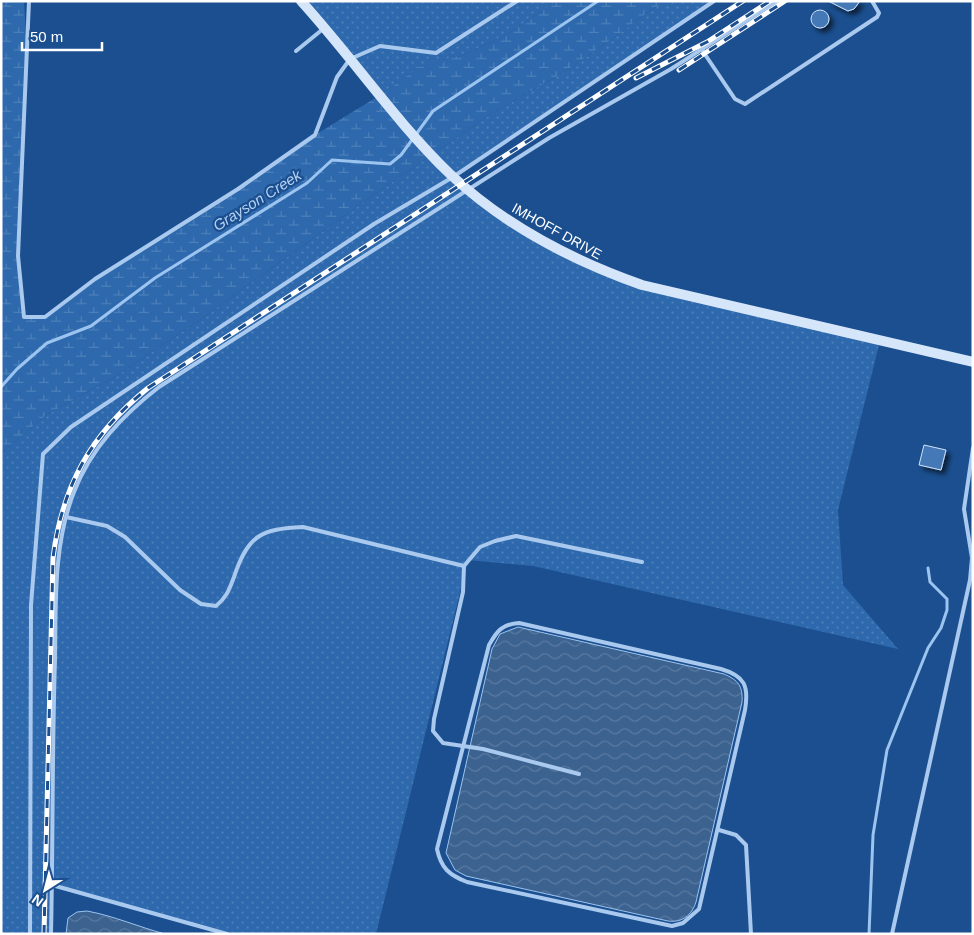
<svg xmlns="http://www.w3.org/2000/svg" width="974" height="935" font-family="Helvetica,sans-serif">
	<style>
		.grass { fill: url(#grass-dots) }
		.wetland { fill: url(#wetland-marsh) }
		.water { fill: url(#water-waves); stroke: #9cc4f0 }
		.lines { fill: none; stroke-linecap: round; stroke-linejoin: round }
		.stream { stroke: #9cc4f0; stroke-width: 3 }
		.building { fill: #4478b7; stroke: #cfe3fa; filter: url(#shadow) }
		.lane { stroke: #a9c9ee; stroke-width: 4 }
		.secondary { stroke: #d6e6fa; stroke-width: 10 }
		.rail-casing { stroke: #fff; stroke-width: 5 }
		.rail { stroke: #1b4f8f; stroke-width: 3; stroke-dasharray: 9; stroke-linecap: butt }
		.labels { text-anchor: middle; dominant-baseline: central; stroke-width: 4.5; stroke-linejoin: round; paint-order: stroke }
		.street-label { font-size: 14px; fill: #fff; stroke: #1b4f8f }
		.water-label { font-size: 15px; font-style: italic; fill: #b5d3f5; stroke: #1b4f8f }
	</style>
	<defs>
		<pattern id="grass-dots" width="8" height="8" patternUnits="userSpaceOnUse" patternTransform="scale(1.25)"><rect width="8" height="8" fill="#2e69ad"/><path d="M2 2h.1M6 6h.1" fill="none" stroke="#4d80b9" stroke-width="1.8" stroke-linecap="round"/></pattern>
		<pattern id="wetland-marsh" width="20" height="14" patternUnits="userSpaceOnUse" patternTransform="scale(1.25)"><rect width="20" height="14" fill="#2e69ad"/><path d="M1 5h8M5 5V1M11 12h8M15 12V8" fill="none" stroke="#4d80b9"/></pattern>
		<pattern id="water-waves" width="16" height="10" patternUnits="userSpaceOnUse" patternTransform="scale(1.25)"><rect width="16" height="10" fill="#3c6290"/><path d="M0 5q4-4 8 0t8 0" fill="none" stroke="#597aa1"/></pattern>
		<filter id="shadow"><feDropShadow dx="4" dy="4" stdDeviation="2.5" flood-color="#0009"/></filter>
	</defs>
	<rect width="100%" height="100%" fill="#1b4f8f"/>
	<!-- grass -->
	<g class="grass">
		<polygon points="301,1 557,1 506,35 461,56 425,64 380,95"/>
		<polygon points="672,1 716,1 453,177 484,203 604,272 880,341 838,510 843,585 898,649 533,566 468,560 376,934 227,934 52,885 50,934 1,934 1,454 46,415 113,378 198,321 376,193 491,114 564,72 611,40 652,9"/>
	</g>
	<!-- wetland -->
	<polygon class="wetland" points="1,1 24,1 26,36 18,256 24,317 45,316 95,279 238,189 315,135 380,95 425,63 461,56 506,35 557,1 672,1 652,9 611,40 564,72 491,114 376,193 198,321 113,378 46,415 1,454"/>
	<!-- water -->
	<g class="water">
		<path d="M518 627 724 674C738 680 743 686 742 702L696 902C692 915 682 923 668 921L466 876 455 870 446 853 492 649 500 634Z"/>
		<path d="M87 911C114 916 139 927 165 934H66L68 918 77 912Z"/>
	</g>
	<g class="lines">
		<!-- stream -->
		<g class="stream">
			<polyline points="1,387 17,369 47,343 91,326 155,278 307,183 332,160 390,164 401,155 433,111 598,1"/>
			<polyline points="869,934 873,835 887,750 928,648 941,628 947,610 947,599 930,582 928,568"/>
		</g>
	</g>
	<!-- building -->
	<g class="building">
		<polygon points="828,1 860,1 854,9 848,11"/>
		<circle cx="820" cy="19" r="9"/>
		<polygon points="924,445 946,450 941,470 919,465"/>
	</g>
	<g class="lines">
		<!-- lane -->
		<g class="lane">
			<polyline points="29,1 18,256 24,317 45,317 95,279 238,189 315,135 337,77 350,59 380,46 436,53 517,1"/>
			<polyline points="702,50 735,99 745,104 877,17 879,13 872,1"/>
			<polyline points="296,51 323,29"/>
			<path d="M66 517 107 526 125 537 180 590 201 604 216 606C227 597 229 590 234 577 248 535 261 529 303 527L464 566 480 547 495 541 516 536 642 562"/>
			<polyline points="464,566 463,592 434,719 433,731 443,743 483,749 579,774"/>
			<path d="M519 623 721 669C745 676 749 686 745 710L699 909 683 923 672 926 467 882C449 875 441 868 437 849L489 645C497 631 502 624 519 623Z"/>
			<polyline points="719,830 736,835 746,845 751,934"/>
			<polyline points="52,885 227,934"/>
			<polyline points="30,934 31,605 43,454 71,427 374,224 453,177 714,1"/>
			<path d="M51 934C53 843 52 752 55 660 56 604 53 545 74 492 91 448 123 415 159 387L549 138 671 69 777 1"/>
			<polyline points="892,934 970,580 972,558 964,509 973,448"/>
		</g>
		<!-- secondary -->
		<path class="secondary" d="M301 1C352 57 395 121 450 174 505 226 571 260 642 285L973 362"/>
		<!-- rail casing -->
		<g class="rail-casing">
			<g id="rail">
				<polyline points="679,70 785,1"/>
				<polyline points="636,78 707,42 770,1"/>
				<path d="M44 934 53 558C62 486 91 434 148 388L743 1"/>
			</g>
		</g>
		<!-- rail -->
		<use href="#rail" class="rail"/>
	</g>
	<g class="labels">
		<!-- street labels -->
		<g class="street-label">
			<text transform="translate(557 231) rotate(29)">IMHOFF DRIVE</text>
		</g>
		<!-- water labels -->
		<g class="water-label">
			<text transform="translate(257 200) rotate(-32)">Grayson Creek</text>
		</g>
	</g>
	<!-- border -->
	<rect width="974" height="935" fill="none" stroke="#ffffff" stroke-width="5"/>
	<!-- north arrow -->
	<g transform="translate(45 890) rotate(216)" stroke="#1b4f8f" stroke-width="4" paint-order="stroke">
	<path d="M0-4L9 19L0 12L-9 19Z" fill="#ffffff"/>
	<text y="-8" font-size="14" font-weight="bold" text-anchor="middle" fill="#ffffff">N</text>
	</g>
	<!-- scale -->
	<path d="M22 42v8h80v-8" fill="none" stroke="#ffffff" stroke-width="2.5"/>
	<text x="30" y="42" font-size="15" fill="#ffffff" stroke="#1b4f8f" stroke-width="4" paint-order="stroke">50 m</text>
</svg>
